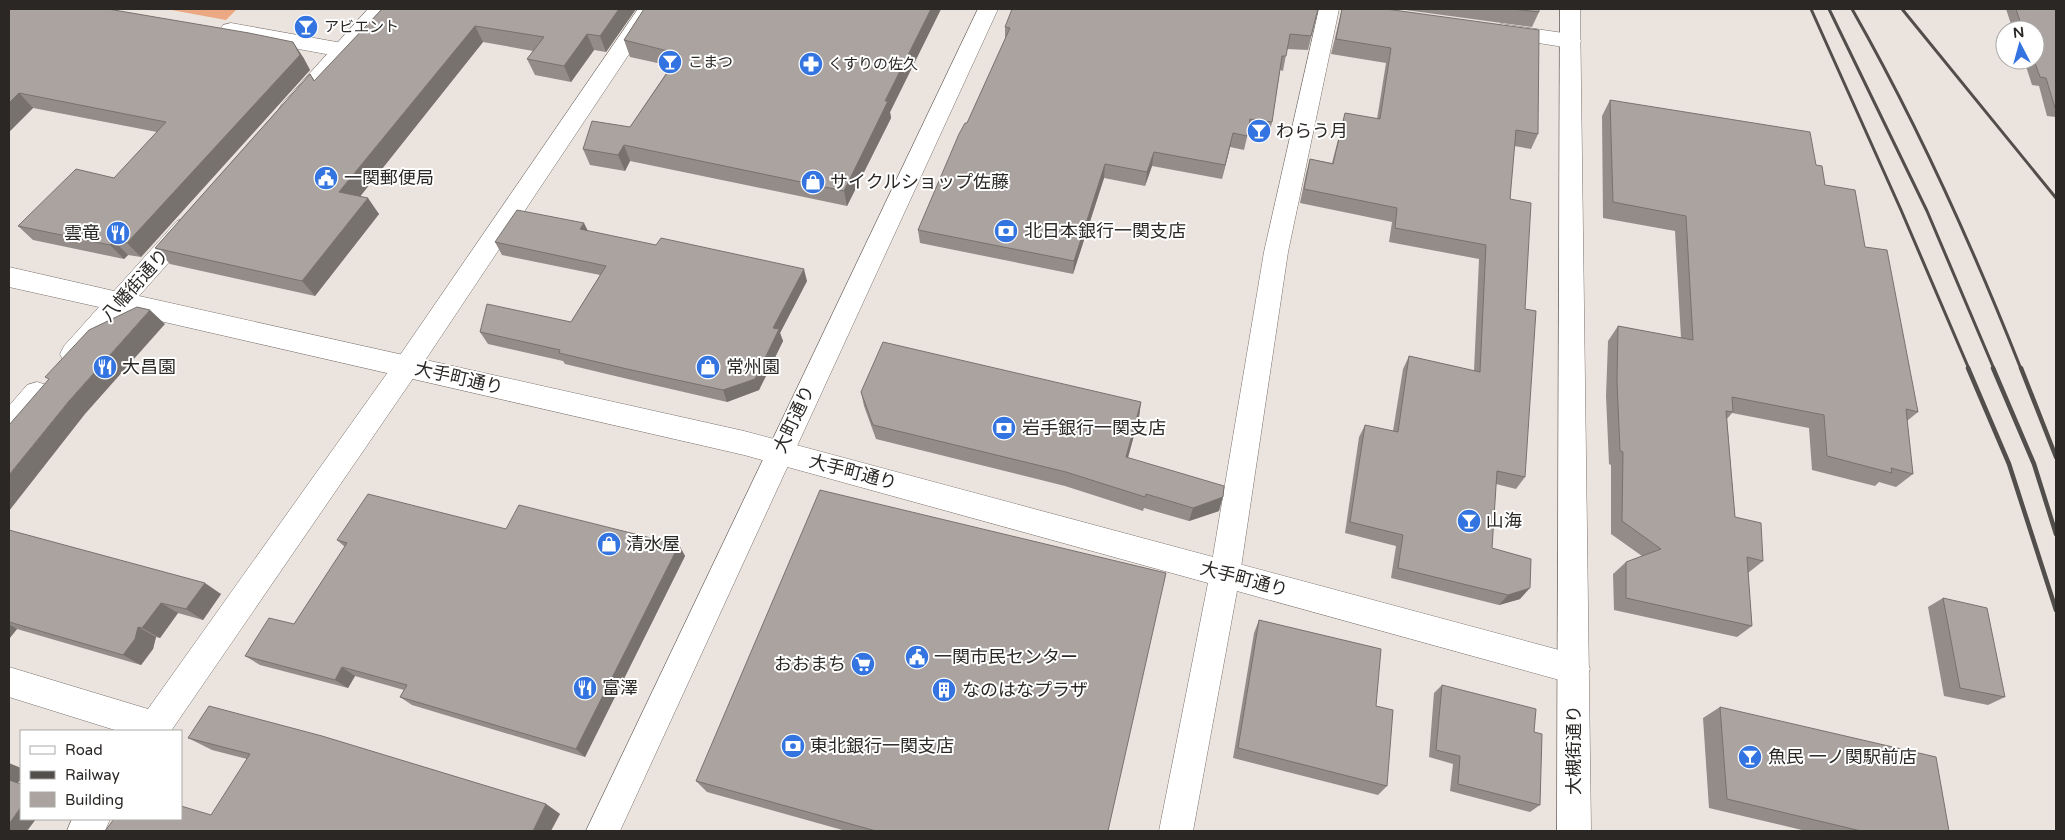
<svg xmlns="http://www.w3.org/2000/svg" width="2065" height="840" font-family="'Varela Round','Noto Sans JP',sans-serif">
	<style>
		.green { fill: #eba882 }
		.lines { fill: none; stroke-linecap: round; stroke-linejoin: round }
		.minor-casing { stroke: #79716d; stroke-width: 1 }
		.tertiary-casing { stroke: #79716d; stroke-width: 1 }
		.secondary-casing { stroke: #79716d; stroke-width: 1 }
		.minor { fill: #fff; fill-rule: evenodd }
		.tertiary { fill: #fff; fill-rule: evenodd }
		.secondary { fill: #fff; fill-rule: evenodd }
		.rail-far1 { stroke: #524e4b; stroke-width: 3 }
		.rail { stroke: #524e4b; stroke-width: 4.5 }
		.wall { fill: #938c89 }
		.shaded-wall { fill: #78726f }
		.building { fill: #aba39f; stroke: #78726f }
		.labels { text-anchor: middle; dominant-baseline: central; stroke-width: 4; stroke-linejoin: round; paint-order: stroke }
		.far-poi-label { font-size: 15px; fill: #2a2725; stroke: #fff; text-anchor: start }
		.poi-label { font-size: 18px; fill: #2a2725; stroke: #fff; text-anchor: start }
		.street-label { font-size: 18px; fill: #2a2725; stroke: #fff }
	</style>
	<rect width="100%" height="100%" fill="#ebe3de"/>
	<!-- green -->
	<polygon class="green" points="166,9 237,9 226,20"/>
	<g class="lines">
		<!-- minor casing -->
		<g class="minor-casing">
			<g id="minor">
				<polygon points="638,9 659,9 416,374 171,731 118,731 9,697 9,667 148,709 398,358"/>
				<polygon points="1319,9 1339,9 1288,252 1240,574 1236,584 1225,588 1214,584 1210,574 1264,252"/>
				<polygon points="1560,9 1580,9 1591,831 1557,831"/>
				<polygon points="231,23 342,43 350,45 353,50 350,55 342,57 223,35 220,30 223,25"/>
				<polygon points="72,819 110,819 105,831 67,831"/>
			</g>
		</g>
		<!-- tertiary casing -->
		<g class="tertiary-casing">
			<g id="tertiary">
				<polygon points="368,9 389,9 298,114 290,117 282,114 279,109 282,104"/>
				<polygon points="1502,24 1570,34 1578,36 1581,41 1578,46 1570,48 1494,36 1491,31 1494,26"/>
				<polygon points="186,218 195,221 198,227 195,233 139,296 744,431 1574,654 1585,658 1590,669 1585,680 1574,684 1237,591 1193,831 1159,831 1208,583 744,455 125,313 82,362 73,365 64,362 60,354 64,346 99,307 9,287 9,267 114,291 177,221"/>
				<path d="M37 382 47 385 51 393C43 409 26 431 9 437V406L27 385Z"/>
			</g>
		</g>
		<!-- secondary casing -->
		<g class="secondary-casing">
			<polygon id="secondary" points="978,9 998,9 620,831 586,831"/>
		</g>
		<!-- minor -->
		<use href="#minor" class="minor"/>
		<!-- tertiary -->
		<use href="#tertiary" class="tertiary"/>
		<!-- secondary -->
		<use href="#secondary" class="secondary"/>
		<!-- rail-far1 -->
		<g class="rail-far1">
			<polyline points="1811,9 1901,210 1969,369"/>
			<polyline points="1829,9 1927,211 1994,369"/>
			<path d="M1852 9C1918 125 1972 245 2021 369"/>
			<polyline points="1902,9 2056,198"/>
		</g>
		<!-- rail -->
		<g class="rail">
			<polyline points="1968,368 2009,464 2056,610"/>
			<polyline points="1993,368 2034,464 2056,534"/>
			<polyline points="2021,368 2056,457"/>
		</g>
	</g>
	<!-- wall -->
	<g class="wall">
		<polygon points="9,9 303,57 310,70 141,257 128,255 124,259 33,240 18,226 114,178 157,132 33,108 9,132"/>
		<polygon points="382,9 636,9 606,52 594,50 571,82 535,75 527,59 533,51 483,42 360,196 379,214 315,296 170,264 155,248 310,74 315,81"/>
		<polygon points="644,9 941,9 890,112 891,118 847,206 630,161 625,171 590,165 583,149 630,127 671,66 630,57 624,40"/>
		<polygon points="1318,9 1308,50 1287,49 1283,71 1280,70 1272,122 1269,136 1248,133 1244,150 1230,147 1222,179 1152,166 1145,186 1104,178 1073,274 920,243 918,230 1005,40 1005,27"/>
		<polygon points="1342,9 1538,134 1531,149 1514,146 1510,199 1525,309 1525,477 1516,489 1496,484 1492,548 1520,599 1499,605 1391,578 1396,546 1345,533 1359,437 1365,425 1393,431 1403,369 1409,356 1474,371 1479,259 1389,242 1392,222 1300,203 1306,174 1310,159 1332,163 1341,128 1345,113 1377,119 1386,63 1331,54"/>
		<polygon points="1398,9 1539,9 1539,12 1532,27"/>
		<polygon points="2006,9 2055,9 2056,12 2056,117 2047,116 2039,86 2032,85 2024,60 2035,60 2035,30 2013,30"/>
		<polygon points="1610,100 1816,165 1825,185 1865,247 1918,412 1907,421 1913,474 1896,487 1879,482 1875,486 1812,470 1809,428 1732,413 1727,419 1735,517 1763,561 1748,573 1752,626 1737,637 1614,610 1613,574 1626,562 1642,556 1611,534 1611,465 1609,464 1606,396 1608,341 1618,326 1681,338 1675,231 1603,218 1602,116"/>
		<polygon points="588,231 807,281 780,333 783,341 759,390 727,402 632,380 565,364 563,361 488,344 480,332 571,322 600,275 502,255 495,242"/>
		<polygon points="861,392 1141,402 1139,417 1128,458 1219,511 1189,521 1144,508 1143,511 1065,486 876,439 864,406"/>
		<polygon points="506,529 679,545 685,556 585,757 412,705 400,697 404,690 355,676 348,688 260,665 245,656 294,624 345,547 337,540"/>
		<polygon points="9,530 221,594 203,620 178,613 160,638 156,637 153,649 141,665 17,629 9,639"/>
		<polygon points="1943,598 2005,697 1988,705 1944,696 1928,607"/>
		<polygon points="1259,620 1387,786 1378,795 1233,758 1254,633"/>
		<polygon points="1442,685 1534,732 1540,805 1530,812 1450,791 1453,764 1429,757 1434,693"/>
		<polygon points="1720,707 1949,831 1806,831 1709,808 1703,718"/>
		<polygon points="188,738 546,804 560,814 247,759 212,750"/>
		<polygon points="696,781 1108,831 846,831 707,792"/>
	</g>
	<!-- shaded-wall -->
	<g class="shaded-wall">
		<polygon points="619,9 636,9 606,52 600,36"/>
		<polygon points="931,9 941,9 890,112 891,118 847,206 844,191 885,101"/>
		<polygon points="475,26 483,42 351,208 339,192"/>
		<polygon points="587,34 594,50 571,82 564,66"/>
		<polygon points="293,42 303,57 310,70 141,257 127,243"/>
		<polygon points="19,93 33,108 9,132 9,103"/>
		<polygon points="1233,133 1230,147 1222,179 1225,165"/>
		<polygon points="624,145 630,161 625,171 618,155"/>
		<polygon points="1154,152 1152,166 1145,186 1147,172"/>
		<polygon points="1105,164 1104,178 1073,274 1074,261"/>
		<polygon points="368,198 379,214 315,296 302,281"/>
		<polygon points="584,223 590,235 580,229"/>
		<polygon points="114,241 128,255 124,259 110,245"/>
		<polygon points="804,269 807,281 780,333 783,341 759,390 727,402 723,390 773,328"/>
		<polygon points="150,310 165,324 85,414 9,511 9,475 69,401"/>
		<polygon points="1141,402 1139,417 1124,471 1126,457"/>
		<polygon points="1223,497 1219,511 1189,521 1193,508"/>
		<polygon points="679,545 685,556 585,757 576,749"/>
		<polygon points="205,583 221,594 203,620 186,609"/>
		<polygon points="1530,588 1520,599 1499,605 1508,595"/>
		<polygon points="161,603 178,613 160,638 142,628"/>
		<polygon points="9,624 17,629 9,639"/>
		<polygon points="138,627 156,637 153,649 141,665 123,655"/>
		<polygon points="342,667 355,676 348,688 335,680"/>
		<polygon points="9,763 21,768 21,779 17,784 9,781"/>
		<polygon points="546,804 560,814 551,831 533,831"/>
		<polygon points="21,807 21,819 36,819 27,831 9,831 9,824"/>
	</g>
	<!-- building -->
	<g class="building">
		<polygon points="9,9 108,9 249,33 293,42 300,55 127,243 114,241 110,245 18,226 76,169 114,178 166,122 19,93 9,103"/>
		<polygon points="382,9 619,9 600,36 587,34 564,66 527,59 544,37 475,26 339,192 368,198 302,281 155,248 310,74 314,81"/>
		<polygon points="644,9 931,9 885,101 888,101 844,191 624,145 618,155 583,149 592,121 630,127 680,54 624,40"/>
		<polygon points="1012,9 1318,9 1311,36 1290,34 1286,56 1282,56 1272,122 1250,119 1247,136 1233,133 1225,165 1154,152 1147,172 1105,164 1074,261 918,230 959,134 965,123 967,123 1010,28 1005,27"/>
		<polygon points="1342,9 1386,9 1539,30 1538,134 1516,130 1510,199 1531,203 1525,309 1536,311 1525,477 1497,471 1492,548 1531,559 1530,588 1508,595 1398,568 1403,535 1350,522 1365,425 1398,432 1409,356 1480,372 1486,245 1395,228 1397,208 1304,189 1310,159 1333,164 1345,113 1380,119 1391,48 1336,39"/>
		<polygon points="1512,9 1539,9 1539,12"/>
		<polygon points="2016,9 2055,9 2056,12 2056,108 2055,108 2046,78 2040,77 2034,60 2035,60 2035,30 2023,30"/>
		<polygon points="1610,100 1810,132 1816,165 1822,166 1825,185 1855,190 1865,247 1887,250 1918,412 1906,409 1913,474 1891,468 1892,473 1827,456 1824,415 1732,397 1733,412 1726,411 1735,517 1761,523 1763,561 1747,557 1752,626 1626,598 1626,562 1661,549 1622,521 1623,452 1620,451 1617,381 1618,326 1693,340 1686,216 1613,202"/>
		<polygon points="517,210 584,223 580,229 656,245 661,238 804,269 773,328 779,329 755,379 723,390 627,369 559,353 560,350 480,332 487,304 571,322 606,266 495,242"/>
		<polygon points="137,307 150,310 69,401 9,475 9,425 49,379 45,377 89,330"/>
		<polygon points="883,342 1141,402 1126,457 1224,486 1223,497 1193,508 1146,494 1145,497 1066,472 873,425 861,392"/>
		<polygon points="820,490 1166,573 1108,831 876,831 696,781"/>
		<polygon points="368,494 506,529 519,505 679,545 576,749 400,697 407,685 342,667 335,680 245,656 269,618 294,624 347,543 337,540"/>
		<polygon points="9,530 205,583 186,609 161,603 142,628 138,627 135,639 123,655 9,622"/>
		<polygon points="1943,598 1987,608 2005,697 1960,688"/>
		<polygon points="1259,620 1381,649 1376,706 1393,710 1387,786 1238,748"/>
		<polygon points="1442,685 1536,709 1534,732 1542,734 1540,805 1458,784 1460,756 1436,750"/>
		<polygon points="209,706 322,736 546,804 533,831 105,831 114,819 181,819 181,806 211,815 250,754 188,738"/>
		<polygon points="1720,707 1936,757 1949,831 1861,831 1727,799"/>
		<polygon points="9,780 21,784 21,807 9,824"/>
	</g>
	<!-- icons -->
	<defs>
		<g id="bar-disc" transform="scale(1.25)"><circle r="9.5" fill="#3374e1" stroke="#fff"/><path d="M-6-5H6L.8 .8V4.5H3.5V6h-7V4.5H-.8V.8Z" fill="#fff"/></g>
		<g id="pharmacy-disc" transform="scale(1.25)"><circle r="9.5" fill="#3374e1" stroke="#fff"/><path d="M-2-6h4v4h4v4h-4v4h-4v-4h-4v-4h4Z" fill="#fff"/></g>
		<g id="civic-disc" transform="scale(1.25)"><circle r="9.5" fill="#3374e1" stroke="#fff"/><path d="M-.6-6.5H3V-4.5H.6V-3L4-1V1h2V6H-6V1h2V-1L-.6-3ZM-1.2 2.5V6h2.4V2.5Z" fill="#fff"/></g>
		<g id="shop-disc" transform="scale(1.25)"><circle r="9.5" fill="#3374e1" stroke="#fff"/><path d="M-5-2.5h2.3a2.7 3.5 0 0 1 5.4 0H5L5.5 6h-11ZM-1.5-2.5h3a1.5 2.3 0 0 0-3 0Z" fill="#fff"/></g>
		<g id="bank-disc" transform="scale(1.25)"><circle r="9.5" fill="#3374e1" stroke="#fff"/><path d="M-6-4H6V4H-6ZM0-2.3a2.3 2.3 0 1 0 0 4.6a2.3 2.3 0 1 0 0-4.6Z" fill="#fff"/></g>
		<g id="restaurant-disc" transform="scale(1.25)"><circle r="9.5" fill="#3374e1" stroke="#fff"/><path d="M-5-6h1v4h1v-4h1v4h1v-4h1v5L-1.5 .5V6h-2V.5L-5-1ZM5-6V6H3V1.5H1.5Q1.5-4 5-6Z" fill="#fff"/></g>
		<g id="supermarket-disc" transform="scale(1.25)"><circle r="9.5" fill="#3374e1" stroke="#fff"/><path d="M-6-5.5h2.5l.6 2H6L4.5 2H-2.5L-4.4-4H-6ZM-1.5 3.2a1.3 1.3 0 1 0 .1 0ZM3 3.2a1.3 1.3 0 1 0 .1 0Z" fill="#fff"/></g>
		<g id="building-disc" transform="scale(1.25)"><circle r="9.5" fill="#3374e1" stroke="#fff"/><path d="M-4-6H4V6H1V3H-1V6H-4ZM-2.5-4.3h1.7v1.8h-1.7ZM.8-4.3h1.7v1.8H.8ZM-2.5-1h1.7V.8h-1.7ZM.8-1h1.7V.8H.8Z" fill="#fff"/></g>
	</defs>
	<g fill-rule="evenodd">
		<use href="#bar-disc" x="306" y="27"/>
		<use href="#bar-disc" x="670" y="62"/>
		<use href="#pharmacy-disc" x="811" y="64"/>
		<use href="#bar-disc" x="1259" y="131"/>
		<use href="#civic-disc" x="326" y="178"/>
		<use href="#shop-disc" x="813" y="182"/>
		<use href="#bank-disc" x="1006" y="231"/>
		<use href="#restaurant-disc" x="118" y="233"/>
		<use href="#restaurant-disc" x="105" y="367"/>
		<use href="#shop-disc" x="708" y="367"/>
		<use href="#bank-disc" x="1004" y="428"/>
		<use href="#bar-disc" x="1469" y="521"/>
		<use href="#shop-disc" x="609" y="544"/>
		<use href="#civic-disc" x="917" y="657"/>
		<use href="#supermarket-disc" x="863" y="664"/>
		<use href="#restaurant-disc" x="585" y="688"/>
		<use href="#building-disc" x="944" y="690"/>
		<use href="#bank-disc" x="793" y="746"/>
		<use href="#bar-disc" x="1750" y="757"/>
	</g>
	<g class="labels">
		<!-- far-poi labels -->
		<g class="far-poi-label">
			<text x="324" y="27">アビエント</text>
			<text x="688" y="62">こまつ</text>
			<text x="828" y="64">くすりの佐久</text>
		</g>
		<!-- poi labels -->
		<g class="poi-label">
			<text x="1276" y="131">わらう月</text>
			<text x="344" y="178">一関郵便局</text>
			<text x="830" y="182">サイクルショップ佐藤</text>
			<text x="1024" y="231">北日本銀行一関支店</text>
			<text x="100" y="233" text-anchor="end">雲竜</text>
			<text x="122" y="367">大昌園</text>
			<text x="726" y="367">常州園</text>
			<text x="1022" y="428">岩手銀行一関支店</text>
			<text x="1486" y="521">山海</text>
			<text x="626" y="544">清水屋</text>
			<text x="934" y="657">一関市民センター</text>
			<text x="846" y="664" text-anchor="end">おおまち</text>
			<text x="602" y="688">富澤</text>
			<text x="962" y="690">なのはなプラザ</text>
			<text x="810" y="746">東北銀行一関支店</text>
			<text x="1768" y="757">魚民 一ノ関駅前店</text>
		</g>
		<!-- street labels -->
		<g class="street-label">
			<text transform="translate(135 285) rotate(-48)">八幡街通り</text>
			<text transform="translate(459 378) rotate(13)">大手町通り</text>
			<text transform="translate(794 419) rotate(-65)">大町通り</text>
			<text transform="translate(853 472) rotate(15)">大手町通り</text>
			<text transform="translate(1244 579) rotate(15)">大手町通り</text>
			<text transform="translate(1574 750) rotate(-90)">大槻街通り</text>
		</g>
	</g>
	<!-- border -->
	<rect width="2065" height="840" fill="none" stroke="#2a2725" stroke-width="20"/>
	<!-- legend -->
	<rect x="20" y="730" width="162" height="90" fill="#ffffff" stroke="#aaa9a8"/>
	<rect x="30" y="746" width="25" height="8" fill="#ffffff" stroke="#aaa9a8"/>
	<text x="65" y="755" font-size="15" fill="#2a2725">Road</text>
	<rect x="30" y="771" width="25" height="8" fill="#524e4b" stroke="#aaa9a8"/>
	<text x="65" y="780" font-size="15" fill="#2a2725">Railway</text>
	<rect x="30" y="792" width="25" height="15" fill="#aba39f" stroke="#aaa9a8"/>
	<text x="65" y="805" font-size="15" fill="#2a2725">Building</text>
	<!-- north arrow -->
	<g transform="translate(2020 45) rotate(354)"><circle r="24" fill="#ffffff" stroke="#aaa9a8"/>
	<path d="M0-4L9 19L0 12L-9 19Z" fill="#3374e1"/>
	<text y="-8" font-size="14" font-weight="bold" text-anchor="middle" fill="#2a2725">N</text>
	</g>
</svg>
